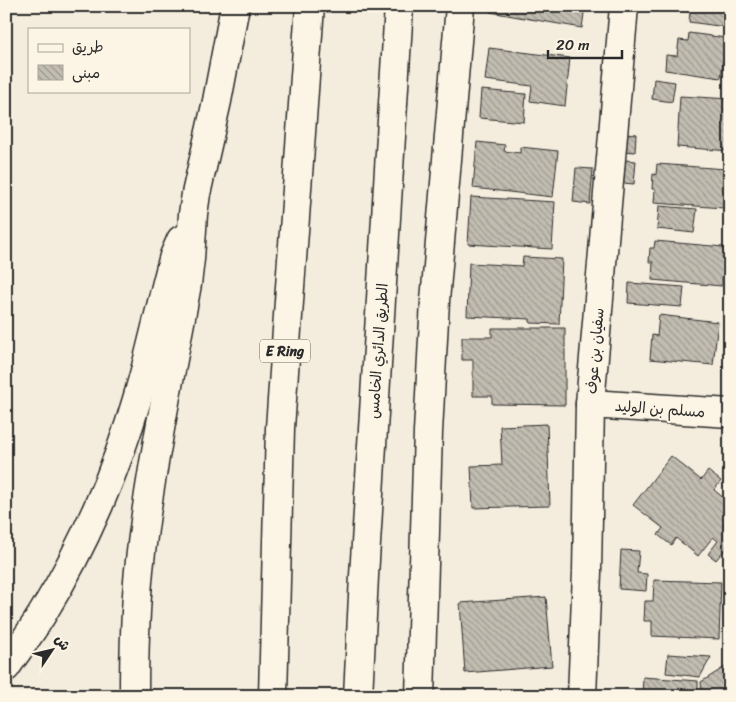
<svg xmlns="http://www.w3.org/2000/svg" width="736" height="702" font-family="Sriracha,'Playpen Sans Arabic',sans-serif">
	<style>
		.building { fill: url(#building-back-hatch); stroke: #2b2b2b }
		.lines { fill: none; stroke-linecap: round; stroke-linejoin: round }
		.minor-casing { stroke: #2b2b2b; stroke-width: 31 }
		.highway-casing { stroke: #2b2b2b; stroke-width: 31 }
		.minor { stroke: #fcf5e5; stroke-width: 28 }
		.highway { stroke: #fcf5e5; stroke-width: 28 }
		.labels { text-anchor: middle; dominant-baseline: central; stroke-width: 4; stroke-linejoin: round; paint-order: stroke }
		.shield { fill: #fcf5e5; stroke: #6a6863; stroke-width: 1 }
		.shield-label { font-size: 14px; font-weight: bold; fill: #2b2b2b }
		.street-label { font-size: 15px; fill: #2b2b2b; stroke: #fcf5e5 }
	</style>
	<defs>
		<pattern id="building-back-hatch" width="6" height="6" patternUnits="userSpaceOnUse" patternTransform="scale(1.25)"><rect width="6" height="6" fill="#c2bdb1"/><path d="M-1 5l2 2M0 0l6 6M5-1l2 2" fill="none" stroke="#9e9a90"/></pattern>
	</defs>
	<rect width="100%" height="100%" fill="#f4edde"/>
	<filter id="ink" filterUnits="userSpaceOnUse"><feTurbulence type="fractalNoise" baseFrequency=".02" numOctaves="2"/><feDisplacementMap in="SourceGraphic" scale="10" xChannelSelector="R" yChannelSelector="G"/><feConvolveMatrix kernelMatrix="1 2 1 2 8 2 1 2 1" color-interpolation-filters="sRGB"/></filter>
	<g filter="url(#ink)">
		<!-- building -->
		<g class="building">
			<polygon points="491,6 585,6 582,28 490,12"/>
			<polygon points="682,6 729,6 726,27 689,22 690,12 681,11"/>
			<polygon points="689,33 726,38 721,78 665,70 666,55 677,56 679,40 688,41"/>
			<polygon points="489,48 570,58 565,106 530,101 532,86 485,80"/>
			<polygon points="654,79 675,82 672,102 652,99"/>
			<polygon points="481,90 526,94 524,122 479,118"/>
			<polygon points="680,96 730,99 730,151 677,147"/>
			<polygon points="625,133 636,134 635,152 623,151"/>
			<polygon points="477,142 505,145 504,151 520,153 520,147 558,151 553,197 473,188"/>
			<polygon points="625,160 636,161 634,184 623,183"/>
			<polygon points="657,164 726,169 724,208 654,203 655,189 652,189 653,174 656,175"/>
			<polygon points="576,168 593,169 590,204 573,202"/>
			<polygon points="471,197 555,202 552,249 468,244"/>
			<polygon points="659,206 697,209 694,233 657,229"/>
			<polygon points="655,241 724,247 722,286 652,280 653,262 649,262 650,248 654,248"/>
			<polygon points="523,257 562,259 559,324 530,323 530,319 467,316 469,263 522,266"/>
			<polygon points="629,283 684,287 682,307 628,303"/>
			<polygon points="659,315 718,322 713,365 650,359 652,335 657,336"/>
			<polygon points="492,328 565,328 565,405 492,404 492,396 473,396 473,360 462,360 462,337 492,337"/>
			<polygon points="547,424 550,506 473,508 471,466 502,465 500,426"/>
			<polygon points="671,456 701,480 708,471 721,481 714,490 730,503 730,515 723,524 730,530 730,543 716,560 708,554 718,541 713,537 698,556 676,538 671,545 658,535 663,528 633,505"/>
			<polygon points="621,550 639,551 637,573 647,574 646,591 619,589"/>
			<polygon points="654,580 721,582 719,639 652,636 652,621 644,621 645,601 653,601"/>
			<polygon points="546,597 552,666 465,673 460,603"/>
			<polygon points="668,654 711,657 700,677 666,673"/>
			<polygon points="725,667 730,673 730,696 702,696 701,682"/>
			<polygon points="643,677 698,681 698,696 642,696"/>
		</g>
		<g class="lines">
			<!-- minor casing -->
			<g class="minor-casing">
				<g id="minor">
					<polyline points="590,404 730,413"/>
					<polyline points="582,696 587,572 590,404 624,6"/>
				</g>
			</g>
			<!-- highway casing -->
			<g class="highway-casing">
				<g id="highway">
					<path d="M6 667C19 648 33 630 44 611 84 546 117 469 138 396 152 349 161 302 174 256L181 240"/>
					<path d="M134 696C134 654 135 612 139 570 149 474 170 379 187 284L190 259 193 214 196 194 217 101 235 6"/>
					<polyline points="273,696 280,428 310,6"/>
					<polyline points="358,696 364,576 399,6"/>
					<polyline points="420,696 428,432 435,301 460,6"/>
				</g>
			</g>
			<!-- minor -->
			<use href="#minor" class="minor"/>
			<!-- highway -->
			<use href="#highway" class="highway"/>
		</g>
	</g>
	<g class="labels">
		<!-- shield labels -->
		<rect class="shield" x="260" y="339.5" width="50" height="23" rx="4"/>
		<g class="shield-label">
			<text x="285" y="351">E Ring</text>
		</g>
		<!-- street labels -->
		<g class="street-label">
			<text transform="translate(378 351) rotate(-86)">الطريق الدائري الخامس</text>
			<text transform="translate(595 351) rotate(-85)">سفيان بن عوف</text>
			<text transform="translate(660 409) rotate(4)">مسلم بن الوليد</text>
		</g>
	</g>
	<!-- margin -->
	<rect width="736" height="702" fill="none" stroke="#fcf5e5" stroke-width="25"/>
	<rect x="12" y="12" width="711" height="677" fill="none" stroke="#2b2b2b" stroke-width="2" filter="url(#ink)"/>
	<!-- legend -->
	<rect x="28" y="28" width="162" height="65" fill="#fcf5e5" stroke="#a8a49b"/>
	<rect x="38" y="44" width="25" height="8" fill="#fcf5e5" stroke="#a8a49b"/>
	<text x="72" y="52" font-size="15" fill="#2b2b2b">طريق</text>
	<rect x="38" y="65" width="25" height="15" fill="url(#building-back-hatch)" stroke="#a8a49b"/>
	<text x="72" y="78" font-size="15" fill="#2b2b2b">مبنى</text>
	<!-- north arrow -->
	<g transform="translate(52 650) rotate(55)" stroke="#fcf5e5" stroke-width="4" paint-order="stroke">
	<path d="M0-4L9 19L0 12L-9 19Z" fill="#2b2b2b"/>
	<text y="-8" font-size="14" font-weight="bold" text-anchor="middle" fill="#2b2b2b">ش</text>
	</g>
	<!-- scale -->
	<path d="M548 50v8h74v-8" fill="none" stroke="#2b2b2b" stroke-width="2.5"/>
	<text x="556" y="50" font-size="15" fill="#2b2b2b" stroke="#fcf5e5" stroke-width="4" paint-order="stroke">20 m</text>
</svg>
